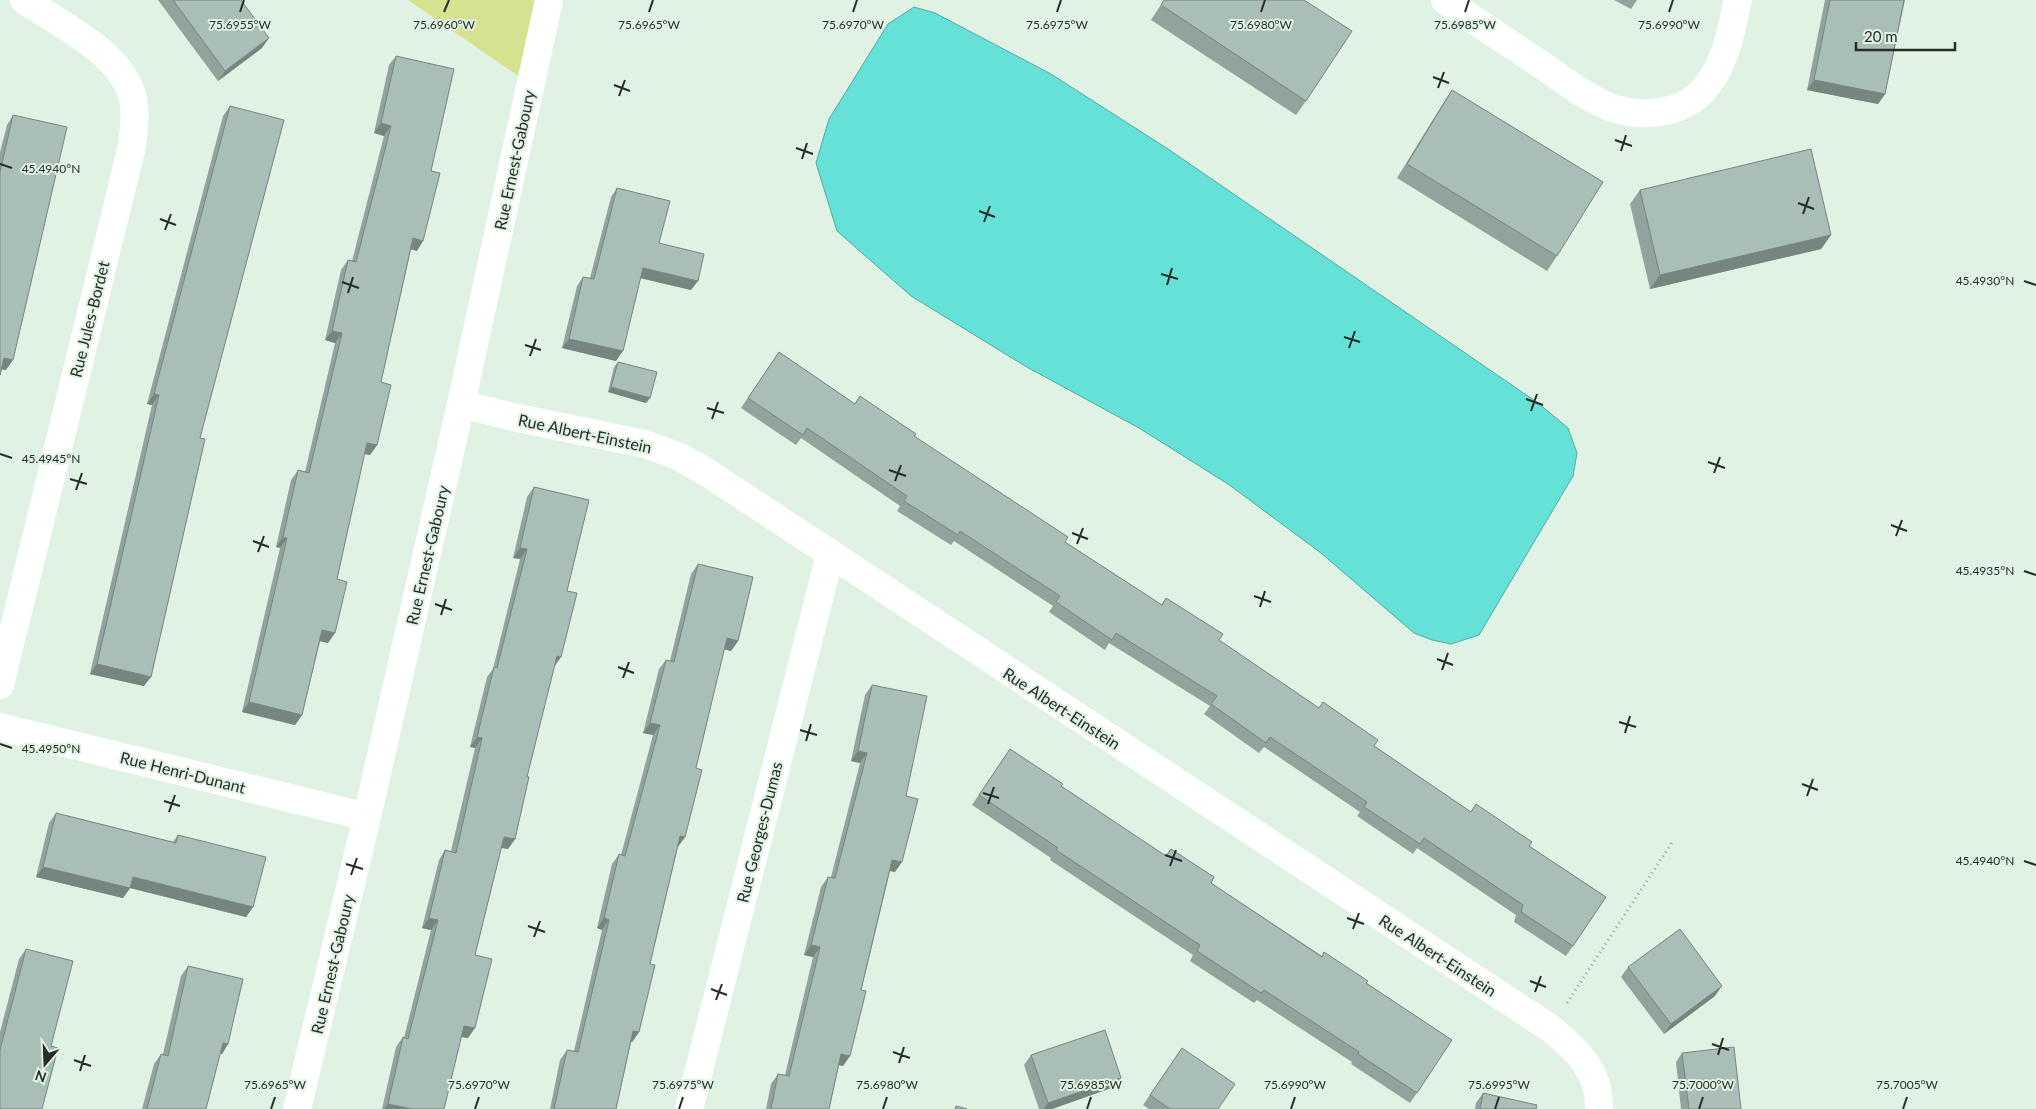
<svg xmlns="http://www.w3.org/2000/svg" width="2036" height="1109" font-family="Lato,sans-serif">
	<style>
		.green { fill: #d6e28f }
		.water { fill: #65e1d7; stroke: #52aba2 }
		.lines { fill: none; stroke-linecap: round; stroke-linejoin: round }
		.path { stroke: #97a59a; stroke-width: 3; stroke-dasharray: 1 4; stroke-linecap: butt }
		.minor { stroke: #fff; stroke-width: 28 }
		.wall { fill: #91a39d }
		.shaded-wall { fill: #76857f }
		.building { fill: #a9beb6; stroke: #76857f }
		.ticks { fill: none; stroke: #262c27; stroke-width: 2 }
		.labels { text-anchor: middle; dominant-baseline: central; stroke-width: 4; stroke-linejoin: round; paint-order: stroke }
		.street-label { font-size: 16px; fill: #262c27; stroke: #e0f2e4 }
		.ticks-label { font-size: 12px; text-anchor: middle; fill: #262c27; stroke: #e0f2e4; stroke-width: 4; stroke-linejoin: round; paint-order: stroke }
	</style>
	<rect width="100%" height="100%" fill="#e0f2e4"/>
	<!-- green -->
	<polygon class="green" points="408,0 549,0 530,84"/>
	<!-- water -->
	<polygon class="water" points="914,7 935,13 1051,74 1168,149 1538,403 1568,428 1577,453 1573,476 1479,635 1451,644 1432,640 1414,633 1321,553 1228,484 1139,428 1025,366 911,296 837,231 816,163 829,119 888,24"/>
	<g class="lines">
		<!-- path -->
		<polyline class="path" points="1567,1003 1673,841"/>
		<!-- minor -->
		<g class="minor">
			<path d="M1445 0C1478 23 1512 45 1546 68 1566 82 1587 98 1610 107 1641 119 1684 114 1705 88 1726 64 1731 30 1738 0"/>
			<path d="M461 404 513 417 645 444 680 457 708 473 1550 1028C1577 1050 1600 1071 1599 1109"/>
			<path d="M0 685 132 146C134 128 137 109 131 92 117 51 58 23 24 0"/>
			<polyline points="0,727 367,817"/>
			<polyline points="297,1109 367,817 461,404 549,0"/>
			<polyline points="689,1109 830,555"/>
		</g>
	</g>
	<!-- wall -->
	<g class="wall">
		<polygon points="158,0 241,0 262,48 218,81"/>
		<polygon points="1164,0 1304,0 1306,101 1296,115 1151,20"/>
		<polygon points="1614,0 1637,0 1631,9"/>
		<polygon points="1825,0 1905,0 1885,94 1878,104 1807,90"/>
		<polygon points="396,56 431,171 417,251 411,249 381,382 377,445 370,455 364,454 337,579 328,643 320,641 302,715 295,725 242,712 280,548 276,547 291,480 298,470 305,472 335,343 325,340 341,270 348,260 352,261 384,136 374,133 389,65"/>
		<polygon points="1452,90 1557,256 1547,271 1397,178 1442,105"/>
		<polygon points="230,106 200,438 144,686 90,674 152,405 147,404 223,116"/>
		<polygon points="13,115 6,370 1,369 0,375 0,152 7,125"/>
		<polygon points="617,188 659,243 691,290 640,278 616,361 562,348 577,286 583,277 590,278 611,197"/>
		<polygon points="1640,190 1831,235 1821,249 1650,289 1630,204"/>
		<polygon points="779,352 855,404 914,436 1065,542 1161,605 1166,598 1219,640 1374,746 1471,812 1529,846 1606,897 1566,956 1514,922 1516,915 1417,848 1413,854 1357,816 1360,812 1264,747 1259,753 1204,714 1210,706 1109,643 1105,650 1049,612 1053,606 954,541 951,545 897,511 900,506 801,438 796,445 741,408"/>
		<polygon points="618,362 650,398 646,403 608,392 614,367"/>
		<polygon points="534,487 567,591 561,657 554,666 527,777 515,839 508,849 501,848 475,955 468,1038 461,1037 444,1109 382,1109 396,1047 403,1037 404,1038 431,930 422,928 439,860 445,850 451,851 475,748 470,747 487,677 493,669 520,559 513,558 527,497"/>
		<polygon points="698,564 738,641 731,651 724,649 696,768 685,837 678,846 650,964 639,1032 632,1042 631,1042 616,1109 550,1109 560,1060 567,1050 574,1051 602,930 597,928 612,864 619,854 621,855 653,735 643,733 659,669 666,660 670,661 691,574"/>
		<polygon points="872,685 906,796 895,872 890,871 843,1066 839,1065 829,1109 766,1109 771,1084 778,1074 785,1075 813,957 804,955 821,887 828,877 831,877 860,763 851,761 865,695"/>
		<polygon points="1010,749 1061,786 1165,856 1211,883 1322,956 1366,983 1452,1040 1410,1103 1351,1064 1352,1062 1257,1000 1254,1003 1190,961 1193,955 1050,860 1051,858 972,805"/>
		<polygon points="56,813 173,842 178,835 253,907 246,917 130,888 123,898 36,877 49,823"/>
		<polygon points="26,949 51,1046 0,1109 0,1032 19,959"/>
		<polygon points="188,966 228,1044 222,1054 220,1054 206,1109 142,1109 154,1064 161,1054 163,1054 181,976"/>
		<polygon points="1628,967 1715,996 1664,1034 1621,977"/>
		<polygon points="1182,1048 1218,1109 1149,1109 1143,1105"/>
		<polygon points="1682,1053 1741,1109 1681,1109 1676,1062"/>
		<polygon points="1031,1055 1114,1087 1052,1109 1039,1109 1024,1065"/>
		<polygon points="1483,1093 1536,1109 1475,1109 1476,1103"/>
	</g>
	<!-- shaded-wall -->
	<g class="shaded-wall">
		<polygon points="269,38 262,48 218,81 225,71"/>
		<polygon points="1814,80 1885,94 1878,104 1807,90"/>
		<polygon points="381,123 391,126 384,136 374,133"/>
		<polygon points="1831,235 1821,249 1650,289 1660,275"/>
		<polygon points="413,238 423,241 417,251 406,248"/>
		<polygon points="643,268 698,281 691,290 636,277"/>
		<polygon points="332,331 342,333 335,343 325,340"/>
		<polygon points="569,339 623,351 616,361 562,348"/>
		<polygon points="4,358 13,360 6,370 0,369"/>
		<polygon points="611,387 650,398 646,403 608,392"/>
		<polygon points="154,394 159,395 152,405 147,404"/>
		<polygon points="367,443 377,445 370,455 360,453"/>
		<polygon points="283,537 287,538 280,548 276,547"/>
		<polygon points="520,548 527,549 520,559 513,558"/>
		<polygon points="322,630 335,633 328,643 315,640"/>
		<polygon points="727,638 738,641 731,651 720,648"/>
		<polygon points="557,656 561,657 554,667"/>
		<polygon points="97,664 151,677 144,686 90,674"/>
		<polygon points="249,702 302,715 295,725 242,712"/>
		<polygon points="650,723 660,725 653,735 643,733"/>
		<polygon points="477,737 482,738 475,748 470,747"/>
		<polygon points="858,751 867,753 860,763 851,761"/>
		<polygon points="680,836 685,837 678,847"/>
		<polygon points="504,837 515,839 508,849 497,847"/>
		<polygon points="892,860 902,862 895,872 885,870"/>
		<polygon points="43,867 130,888 123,898 36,877"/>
		<polygon points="133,877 253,907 246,917 126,887"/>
		<polygon points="429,918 438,920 431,930 422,928"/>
		<polygon points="604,918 609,920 602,930 597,928"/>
		<polygon points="811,945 820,947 813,957 804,955"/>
		<polygon points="1722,986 1715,996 1664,1034 1671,1024"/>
		<polygon points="464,1026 475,1028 468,1038 457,1036"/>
		<polygon points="633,1031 639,1032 632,1042 626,1041"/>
		<polygon points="223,1043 228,1044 222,1054 216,1053"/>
		<polygon points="841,1054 850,1056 843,1066 834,1064"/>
		<polygon points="1121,1078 1114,1087 1052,1109 1044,1109 1048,1103"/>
		<polygon points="388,1104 412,1109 384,1109"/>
	</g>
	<!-- building -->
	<g class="building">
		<polygon points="173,0 241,0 269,38 225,71"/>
		<polygon points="1164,0 1304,0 1352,31 1306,101 1161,5"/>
		<polygon points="1830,0 1904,0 1885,94 1814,80"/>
		<polygon points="396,56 454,69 431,171 440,173 423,241 413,238 381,382 391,385 377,445 367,443 337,579 347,582 335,633 322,630 302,715 249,702 287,538 283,537 298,470 309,473 342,333 332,331 348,260 356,262 391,126 381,123"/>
		<polygon points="1452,90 1603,182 1557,256 1407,164"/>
		<polygon points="230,106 284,120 200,438 205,439 151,677 97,664 159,395 154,394"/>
		<polygon points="13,115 67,127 13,360 4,358 0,375 0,172"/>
		<polygon points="1811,149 1831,235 1660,275 1640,190"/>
		<polygon points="617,188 670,201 659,243 704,254 698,281 643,268 623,351 569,339 583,277 594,279"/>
		<polygon points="779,352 855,404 860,396 916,434 914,436 1068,537 1065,542 1162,605 1166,598 1223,634 1219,640 1272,676 1319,708 1323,702 1378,740 1374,746 1471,812 1476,804 1532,842 1529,846 1606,897 1573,946 1521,912 1523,905 1424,838 1420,844 1364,807 1367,802 1270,737 1266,743 1211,704 1217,696 1116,633 1112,640 1056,602 1060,596 960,531 958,535 904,501 907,496 807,428 803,435 748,398"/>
		<polygon points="618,362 657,372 650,398 611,387"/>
		<polygon points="534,487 589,500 567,591 577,593 561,657 557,656 527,777 529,777 515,839 504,837 475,955 492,959 475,1028 464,1026 444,1109 412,1109 388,1104 403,1037 408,1039 438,920 429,918 445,850 456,853 482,738 477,737 494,667 497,668 527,549 520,548"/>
		<polygon points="698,564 753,577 738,641 727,638 696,768 702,770 685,837 680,836 650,964 655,965 639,1032 633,1031 616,1109 554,1109 567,1050 578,1052 609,920 604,918 619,854 625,856 660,725 650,723 666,660 674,662"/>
		<polygon points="872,685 927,696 906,796 918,799 902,862 892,860 861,990 866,991 850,1056 841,1054 829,1109 771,1109 778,1074 789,1076 820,947 811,945 828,877 835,878 867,753 858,751"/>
		<polygon points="1010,749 1063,784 1061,786 1166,856 1171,849 1214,877 1211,883 1322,957 1324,952 1368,981 1366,983 1452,1040 1417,1093 1358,1054 1359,1052 1264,990 1261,993 1197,951 1200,945 1056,850 1058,848 979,795"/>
		<polygon points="56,813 176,843 178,835 266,857 253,907 133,877 130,888 43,867"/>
		<polygon points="1680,929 1722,986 1671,1024 1628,967"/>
		<polygon points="26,949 73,961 51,1046 58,1048 42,1109 0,1109 0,1050"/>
		<polygon points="188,966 243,979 228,1044 223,1043 206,1109 147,1109 161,1054 168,1056"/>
		<polygon points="1105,1030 1121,1078 1048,1103 1031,1055"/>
		<polygon points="1734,1047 1741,1109 1689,1109 1682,1053"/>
		<polygon points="1182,1048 1235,1084 1218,1109 1170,1109 1150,1095"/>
		<polygon points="1483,1093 1537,1105 1536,1109 1480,1109"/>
		<polygon points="956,1106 967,1109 955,1109"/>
	</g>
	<!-- ticks -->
	<path class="ticks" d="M240 12 244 0M444 12 449 0M649 12 653 0M853 12 857 0M1057 12 1061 0M1261 12 1265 0M1465 12 1469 0M1669 12 1673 0M1433 77 1449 83M614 85 630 91M1438 88 1444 72M619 96 625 80M1615 140 1632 146M796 148 813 154M1621 151 1626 135M802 159 807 143M0 164 12 168M1798 203 1814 209M979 211 995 217M1803 214 1809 197M160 219 176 225M984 222 990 206M165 230 171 214M1161 274 1178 279M2024 281 2036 285M342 282 359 288M1167 285 1172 268M348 293 353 277M1344 337 1360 342M525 345 541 350M1349 348 1355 331M530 356 536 339M1526 399 1543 405M707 408 724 413M1531 411 1537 394M712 419 718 402M0 454 12 458M1708 462 1725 468M889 470 906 476M1714 473 1720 457M70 479 87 484M895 481 901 465M76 490 82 473M1891 525 1907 531M1072 533 1088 539M1896 536 1902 520M253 541 269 547M1077 544 1083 528M258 552 264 536M2024 571 2036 575M1254 596 1271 602M435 604 452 610M1260 607 1265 591M441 615 446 599M1437 659 1453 665M618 667 634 673M1442 670 1448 653M623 678 629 662M1619 722 1636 727M800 730 817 735M1625 733 1630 716M806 741 811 724M0 744 12 748M1802 784 1818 790M983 793 999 798M1807 796 1813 779M164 801 180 806M988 804 994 787M169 812 175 795M1165 855 1182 861M2024 861 2036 865M346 864 363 869M1170 866 1176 850M351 875 357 858M1347 918 1364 924M528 926 545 932M1353 929 1359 913M534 937 540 921M1530 981 1546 987M711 989 727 995M1535 992 1541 976M716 1000 722 984M1712 1044 1729 1050M893 1052 910 1058M1718 1055 1723 1038M74 1060 91 1066M899 1063 904 1047M80 1071 85 1055M271 1109 275 1097M475 1109 479 1097M679 1109 683 1097M883 1109 887 1097M1087 1109 1091 1097M1291 1109 1295 1097M1495 1109 1499 1097M1699 1109 1703 1097M1903 1109 1907 1097"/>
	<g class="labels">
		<!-- street labels -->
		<g class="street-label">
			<text transform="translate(514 160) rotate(-78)">Rue Ernest-Gaboury</text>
			<text transform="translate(89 319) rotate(-76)">Rue Jules-Bordet</text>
			<text transform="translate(585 433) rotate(12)">Rue Albert-Einstein</text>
			<text transform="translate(427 555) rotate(-77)">Rue Ernest-Gaboury</text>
			<text transform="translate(1062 708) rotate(33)">Rue Albert-Einstein</text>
			<text transform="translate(183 772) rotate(14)">Rue Henri-Dunant</text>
			<text transform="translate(759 832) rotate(-76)">Rue Georges-Dumas</text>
			<text transform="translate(1438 955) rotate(33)">Rue Albert-Einstein</text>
			<text transform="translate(332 964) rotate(-77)">Rue Ernest-Gaboury</text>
		</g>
	</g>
	<g class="ticks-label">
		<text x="240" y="29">75.6955°W</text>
		<text x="444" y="29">75.6960°W</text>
		<text x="649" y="29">75.6965°W</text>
		<text x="853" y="29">75.6970°W</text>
		<text x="1057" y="29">75.6975°W</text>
		<text x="1261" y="29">75.6980°W</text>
		<text x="1465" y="29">75.6985°W</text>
		<text x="1669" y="29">75.6990°W</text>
		<text x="51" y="173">45.4940°N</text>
		<text x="1985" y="285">45.4930°N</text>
		<text x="51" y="463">45.4945°N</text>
		<text x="1985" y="575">45.4935°N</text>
		<text x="51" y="753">45.4950°N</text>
		<text x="1985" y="865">45.4940°N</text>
		<text x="275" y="1089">75.6965°W</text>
		<text x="479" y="1089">75.6970°W</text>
		<text x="683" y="1089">75.6975°W</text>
		<text x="887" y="1089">75.6980°W</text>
		<text x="1091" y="1089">75.6985°W</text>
		<text x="1295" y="1089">75.6990°W</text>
		<text x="1499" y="1089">75.6995°W</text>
		<text x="1703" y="1089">75.7000°W</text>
		<text x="1907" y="1089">75.7005°W</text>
	</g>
	<!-- north arrow -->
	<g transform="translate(45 1064) rotate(199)" stroke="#e0f2e4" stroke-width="4" paint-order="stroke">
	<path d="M0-4L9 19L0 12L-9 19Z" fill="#262c27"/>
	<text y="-8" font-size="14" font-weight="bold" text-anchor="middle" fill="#262c27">N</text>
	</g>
	<!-- scale -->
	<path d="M1856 42v8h99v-8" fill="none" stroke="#262c27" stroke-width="2.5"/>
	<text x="1864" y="42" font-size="15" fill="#262c27" stroke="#e0f2e4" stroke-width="4" paint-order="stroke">20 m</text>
</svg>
